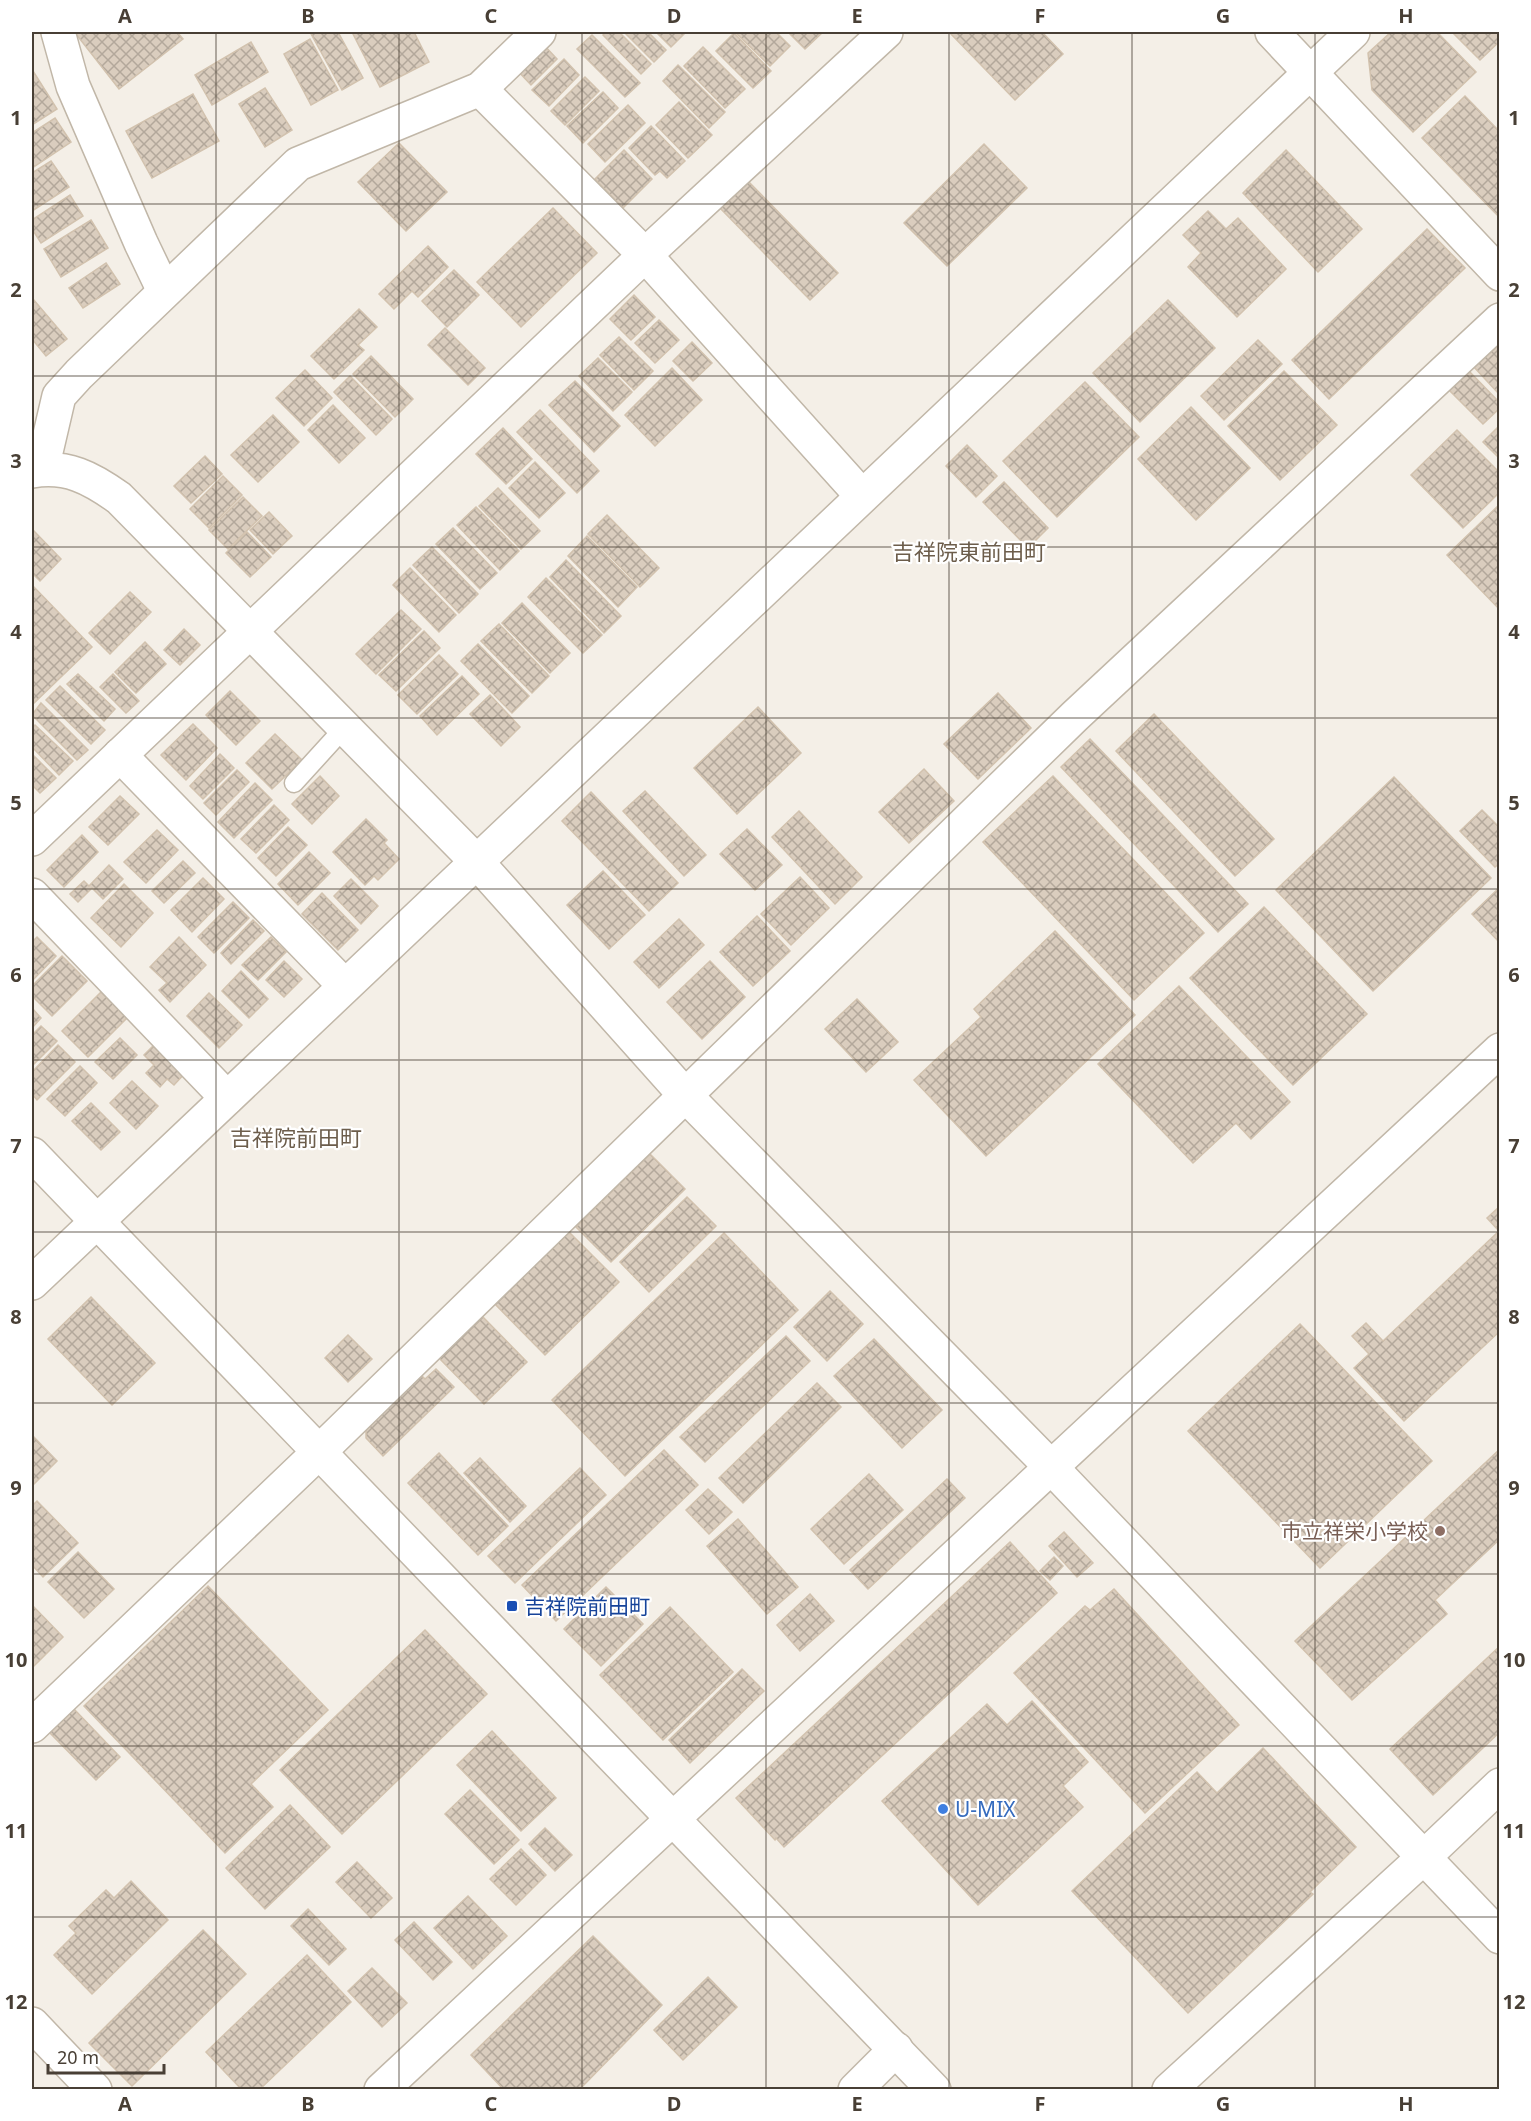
<svg xmlns="http://www.w3.org/2000/svg" width="1531" height="2121" font-family="'Noto Sans','Noto Sans JP',sans-serif">
	<style>
		.building { fill: url(#building-cross-hatch); stroke: #d2c2ae; stroke-width: 1.5 }
		.lines { fill: none; stroke-linecap: round; stroke-linejoin: round }
		.service-casing { stroke: #c1b7a8; stroke-width: 21 }
		.minor-casing { stroke: #c1b7a8; stroke-width: 36 }
		.tertiary-casing { stroke: #c1b7a8; stroke-width: 36 }
		.service { stroke: #fff; stroke-width: 18 }
		.minor { stroke: #fff; stroke-width: 33 }
		.tertiary { stroke: #fff; stroke-width: 33 }
		.grid { fill: none; stroke: #483f35; stroke-width: 1.5; stroke-opacity: 0.55 }
		.education-dot { fill: #8d6e63; stroke: #fff; stroke-width: 2 }
		.transit-dot { fill: #1a4fb4; stroke: #fff; stroke-width: 2 }
		.shop-dot { fill: #3f7fe0; stroke: #fff; stroke-width: 2 }
		.labels { text-anchor: middle; dominant-baseline: central; stroke-width: 4.5; stroke-linejoin: round; paint-order: stroke }
		.education-label { font-size: 21px; fill: #785e54; stroke: #fff; text-anchor: end }
		.transit-label { font-size: 21px; fill: #164399; stroke: #fff; text-anchor: start }
		.shop-label { font-size: 21px; fill: #366cbe; stroke: #fff; text-anchor: start }
		.neighbourhood-label { font-size: 22px; fill: #6c5d4b; stroke: #fff }
		.neatline { fill: none; stroke: #483f35; stroke-width: 2 }
		.grid-label { font-size: 20px; text-anchor: middle; font-weight: bold; fill: #483f35 }
	</style>
	<defs>
		<pattern id="building-cross-hatch" width="8" height="8" patternUnits="userSpaceOnUse" patternTransform="scale(1.5)"><rect width="8" height="8" fill="#dacdbe"/><path d="M0 0l8 8M0 8l8-8" fill="none" stroke="#b3a89b"/></pattern>
	</defs>
	<rect width="100%" height="100%" fill="#f4efe7"/>
	<!-- building -->
	<g class="building">
		<polygon points="80,32 177,32 183,39 119,89 76,34"/>
		<polygon points="310,32 338,32 363,78 342,90"/>
		<polygon points="352,32 414,32 429,62 380,87"/>
		<polygon points="606,32 619,32 651,64 641,74 603,35"/>
		<polygon points="624,32 648,32 666,50 654,62"/>
		<polygon points="656,32 686,32 671,47"/>
		<polygon points="735,32 776,32 790,46 770,66"/>
		<polygon points="788,32 823,32 805,49"/>
		<polygon points="949,32 1042,32 1063,54 1015,100"/>
		<polygon points="1391,32 1437,32 1476,72 1413,132 1372,90 1368,53"/>
		<polygon points="1452,32 1500,32 1500,41 1480,60"/>
		<polygon points="734,33 771,71 753,88 716,51"/>
		<polygon points="592,35 640,83 625,97 577,49"/>
		<polygon points="310,39 338,90 311,105 284,54"/>
		<polygon points="251,42 268,72 212,105 195,75"/>
		<polygon points="542,43 557,59 531,85 516,69"/>
		<polygon points="703,47 745,89 725,108 684,66"/>
		<polygon points="564,59 579,75 549,106 532,90"/>
		<polygon points="678,65 725,112 709,128 663,81"/>
		<polygon points="33,71 57,109 32,125 32,72"/>
		<polygon points="585,77 599,91 565,125 551,111"/>
		<polygon points="265,88 292,130 265,147 239,104"/>
		<polygon points="603,92 618,108 583,143 567,126"/>
		<polygon points="193,94 219,141 152,178 126,131"/>
		<polygon points="1465,96 1500,132 1500,218 1422,138"/>
		<polygon points="679,102 712,135 688,158 656,125"/>
		<polygon points="628,105 645,123 605,162 588,144"/>
		<polygon points="55,118 71,142 32,168 32,133"/>
		<polygon points="651,126 685,161 667,178 660,171 655,175 629,148"/>
		<polygon points="399,143 447,192 406,231 358,182"/>
		<polygon points="984,144 1027,188 947,266 904,223"/>
		<polygon points="624,150 652,179 623,208 595,179"/>
		<polygon points="1286,150 1362,229 1318,272 1243,193"/>
		<polygon points="51,161 69,187 32,211 32,173"/>
		<polygon points="746,179 838,273 810,300 718,206"/>
		<polygon points="70,195 83,216 41,243 32,229 32,220"/>
		<polygon points="553,208 597,253 521,327 477,282"/>
		<polygon points="1208,211 1226,229 1238,218 1286,269 1237,317 1188,267 1201,253 1183,235"/>
		<polygon points="91,220 108,248 61,277 44,249"/>
		<polygon points="1427,229 1465,268 1329,399 1292,360"/>
		<polygon points="428,246 448,267 418,297 412,291 394,309 379,294"/>
		<polygon points="106,263 120,284 83,308 69,288"/>
		<polygon points="454,270 479,295 447,327 422,301"/>
		<polygon points="634,295 655,317 631,340 610,319"/>
		<polygon points="33,299 67,339 46,356 32,339"/>
		<polygon points="1168,300 1215,348 1140,422 1093,373"/>
		<polygon points="359,309 377,327 358,345 364,350 334,379 311,356"/>
		<polygon points="659,320 679,340 655,363 635,343"/>
		<polygon points="445,328 485,368 468,385 428,345"/>
		<polygon points="619,337 653,371 634,390 600,355"/>
		<polygon points="1258,340 1282,364 1224,420 1201,396"/>
		<polygon points="1500,340 1500,391 1498,393 1473,366"/>
		<polygon points="692,342 712,363 693,381 673,361"/>
		<polygon points="371,356 413,399 395,417 353,374"/>
		<polygon points="598,358 632,392 613,411 579,376"/>
		<polygon points="672,368 702,400 655,446 625,415"/>
		<polygon points="305,370 332,398 304,426 276,398"/>
		<polygon points="1468,370 1500,403 1500,408 1483,424 1448,389"/>
		<polygon points="1284,371 1337,425 1280,480 1228,426"/>
		<polygon points="350,376 392,419 376,435 334,392"/>
		<polygon points="575,381 620,426 594,452 549,405"/>
		<polygon points="1085,382 1139,437 1057,517 1003,461"/>
		<polygon points="333,405 365,438 339,463 308,430"/>
		<polygon points="1191,407 1250,468 1196,520 1138,459"/>
		<polygon points="540,410 599,471 577,493 517,432"/>
		<polygon points="273,415 299,442 258,482 231,455"/>
		<polygon points="1500,425 1500,459 1483,442"/>
		<polygon points="503,428 532,459 506,484 476,454"/>
		<polygon points="1457,430 1500,473 1500,492 1463,528 1411,475"/>
		<polygon points="967,445 997,476 976,497 946,466"/>
		<polygon points="205,456 222,474 191,503 174,486"/>
		<polygon points="535,462 565,493 539,518 509,488"/>
		<polygon points="223,476 242,495 209,528 190,509"/>
		<polygon points="1004,482 1048,528 1028,548 983,502"/>
		<polygon points="498,488 540,531 521,549 479,506"/>
		<polygon points="243,497 262,516 228,549 209,530"/>
		<polygon points="1500,504 1500,610 1447,555"/>
		<polygon points="476,507 519,551 500,570 457,525"/>
		<polygon points="269,512 292,536 273,554 250,530"/>
		<polygon points="607,515 659,568 640,587 588,534"/>
		<polygon points="453,528 497,573 480,589 436,544"/>
		<polygon points="34,531 61,559 40,581 32,573 32,534"/>
		<polygon points="247,532 271,557 250,577 226,553"/>
		<polygon points="587,536 637,587 618,607 568,556"/>
		<polygon points="432,547 478,594 459,613 413,565"/>
		<polygon points="566,560 621,616 604,633 550,577"/>
		<polygon points="410,568 456,615 439,632 393,585"/>
		<polygon points="546,578 602,635 583,653 528,597"/>
		<polygon points="32,585 92,647 32,705"/>
		<polygon points="130,592 151,612 110,654 89,633"/>
		<polygon points="522,603 570,653 550,673 502,623"/>
		<polygon points="401,610 421,629 376,674 356,654"/>
		<polygon points="499,624 549,676 532,693 481,641"/>
		<polygon points="184,629 200,645 180,665 164,650"/>
		<polygon points="424,631 440,648 396,691 379,675"/>
		<polygon points="145,642 166,664 136,693 115,672"/>
		<polygon points="478,644 529,696 512,713 461,661"/>
		<polygon points="439,655 458,674 417,714 398,695"/>
		<polygon points="78,674 115,709 104,721 67,684"/>
		<polygon points="113,674 139,701 126,713 100,687"/>
		<polygon points="462,676 479,694 437,735 420,716"/>
		<polygon points="60,686 105,730 91,744 46,700"/>
		<polygon points="230,691 260,721 236,745 206,715"/>
		<polygon points="998,693 1031,728 978,779 944,744"/>
		<polygon points="490,695 520,727 501,746 470,714"/>
		<polygon points="41,703 88,750 77,760 32,715"/>
		<polygon points="758,707 801,753 737,814 694,768"/>
		<polygon points="1154,714 1274,839 1235,876 1116,751"/>
		<polygon points="193,724 217,748 186,780 161,755"/>
		<polygon points="35,725 73,761 59,775 32,747 32,728"/>
		<polygon points="275,734 302,760 272,789 246,763"/>
		<polygon points="1090,739 1248,904 1218,932 1061,767"/>
		<polygon points="32,754 56,778 40,793 32,785"/>
		<polygon points="220,754 234,768 203,799 190,786"/>
		<polygon points="924,769 954,801 909,843 879,812"/>
		<polygon points="237,770 249,782 216,815 204,803"/>
		<polygon points="320,776 339,796 312,824 292,804"/>
		<polygon points="1053,776 1204,933 1134,1000 983,842"/>
		<polygon points="1394,777 1491,878 1373,991 1276,890"/>
		<polygon points="255,783 272,800 234,838 218,822"/>
		<polygon points="645,791 706,855 684,876 623,811"/>
		<polygon points="591,792 678,883 649,911 562,821"/>
		<polygon points="120,796 139,814 108,845 89,827"/>
		<polygon points="274,805 289,820 256,853 241,839"/>
		<polygon points="1482,810 1500,828 1500,863 1495,867 1460,831"/>
		<polygon points="799,811 862,877 835,904 772,837"/>
		<polygon points="366,819 387,840 384,843 399,859 378,880 374,876 365,885 333,852"/>
		<polygon points="288,827 307,845 276,876 258,858"/>
		<polygon points="747,829 782,865 755,890 720,854"/>
		<polygon points="157,830 178,850 146,883 124,862"/>
		<polygon points="82,835 98,852 64,887 47,870"/>
		<polygon points="309,852 330,873 298,905 278,884"/>
		<polygon points="183,861 195,873 164,903 152,891"/>
		<polygon points="109,865 123,879 103,899 92,888 78,902 70,894 84,881 89,886"/>
		<polygon points="603,871 645,915 609,949 567,905"/>
		<polygon points="800,877 829,908 791,945 761,914"/>
		<polygon points="203,878 224,899 192,932 171,910"/>
		<polygon points="351,879 378,906 361,924 334,896"/>
		<polygon points="124,884 153,913 121,947 91,918"/>
		<polygon points="1500,887 1500,943 1472,914"/>
		<polygon points="322,893 358,930 338,950 302,914"/>
		<polygon points="233,902 249,918 214,953 198,937"/>
		<polygon points="1264,907 1367,1014 1293,1085 1190,978"/>
		<polygon points="757,916 790,951 753,986 720,952"/>
		<polygon points="679,919 704,945 659,988 634,962"/>
		<polygon points="253,920 264,931 231,964 221,953"/>
		<polygon points="1055,931 1135,1015 986,1156 914,1080 981,1017 974,1009"/>
		<polygon points="37,937 56,956 32,981 32,942"/>
		<polygon points="179,937 206,965 170,1002 159,990 167,983 150,967"/>
		<polygon points="271,937 286,952 258,980 242,965"/>
		<polygon points="62,956 87,981 52,1016 32,996 32,986"/>
		<polygon points="284,961 302,979 284,997 266,980"/>
		<polygon points="710,961 745,997 702,1039 667,1002"/>
		<polygon points="241,971 268,999 249,1018 222,991"/>
		<polygon points="1179,986 1290,1102 1251,1139 1236,1123 1193,1163 1098,1064"/>
		<polygon points="101,992 127,1018 88,1057 62,1031"/>
		<polygon points="209,993 242,1025 219,1048 187,1016"/>
		<polygon points="857,999 898,1042 866,1072 825,1029"/>
		<polygon points="32,1008 41,1018 32,1028"/>
		<polygon points="41,1026 57,1041 32,1066 32,1035"/>
		<polygon points="120,1038 137,1055 113,1079 95,1062"/>
		<polygon points="156,1043 186,1072 174,1085 167,1079 160,1087 146,1073 154,1065 144,1055"/>
		<polygon points="58,1045 75,1062 37,1100 32,1094 32,1072"/>
		<polygon points="80,1066 97,1083 65,1116 47,1099"/>
		<polygon points="132,1081 158,1106 136,1129 110,1103"/>
		<polygon points="91,1103 120,1132 101,1150 72,1121"/>
		<polygon points="650,1154 685,1189 611,1262 576,1227"/>
		<polygon points="687,1197 716,1226 649,1292 620,1262"/>
		<polygon points="1498,1208 1500,1209 1500,1331 1404,1421 1354,1368 1369,1354 1352,1336 1366,1323 1383,1341 1499,1231 1487,1218"/>
		<polygon points="565,1228 619,1282 545,1355 491,1300"/>
		<polygon points="724,1233 798,1310 625,1476 552,1400"/>
		<polygon points="830,1291 863,1324 827,1361 794,1327"/>
		<polygon points="91,1297 155,1363 112,1405 48,1339"/>
		<polygon points="482,1316 527,1362 484,1404 439,1358"/>
		<polygon points="1300,1324 1432,1461 1320,1568 1188,1431"/>
		<polygon points="348,1335 372,1359 348,1382 325,1358"/>
		<polygon points="786,1336 810,1361 705,1462 680,1437"/>
		<polygon points="874,1339 942,1410 902,1448 834,1376"/>
		<polygon points="412,1366 425,1379 436,1369 454,1387 383,1456 366,1438 366,1413"/>
		<polygon points="817,1383 841,1407 743,1503 719,1478"/>
		<polygon points="32,1435 57,1461 32,1486"/>
		<polygon points="1500,1449 1500,1539 1435,1600 1447,1614 1352,1700 1295,1641"/>
		<polygon points="664,1450 698,1485 556,1621 522,1585"/>
		<polygon points="439,1453 508,1526 478,1555 408,1483"/>
		<polygon points="480,1458 526,1506 510,1522 464,1473"/>
		<polygon points="580,1468 606,1495 515,1583 488,1556"/>
		<polygon points="869,1474 903,1510 844,1564 811,1529"/>
		<polygon points="947,1479 965,1498 868,1589 850,1570"/>
		<polygon points="708,1489 732,1512 709,1534 686,1510"/>
		<polygon points="37,1501 78,1543 43,1577 32,1565 32,1506"/>
		<polygon points="738,1519 798,1587 767,1614 707,1546"/>
		<polygon points="1064,1532 1093,1563 1077,1577 1049,1546"/>
		<polygon points="1010,1542 1057,1593 784,1847 776,1838 775,1840 736,1798"/>
		<polygon points="78,1552 114,1589 84,1618 48,1582"/>
		<polygon points="1054,1557 1063,1566 1050,1580 1040,1571"/>
		<polygon points="208,1586 328,1710 251,1784 273,1807 225,1853 84,1706"/>
		<polygon points="606,1587 643,1624 601,1666 564,1629"/>
		<polygon points="1114,1589 1239,1725 1145,1813 1014,1673 1085,1606 1090,1610"/>
		<polygon points="810,1594 834,1621 800,1651 777,1625"/>
		<polygon points="32,1605 63,1637 32,1668"/>
		<polygon points="670,1607 733,1672 663,1740 600,1675"/>
		<polygon points="425,1630 487,1694 342,1834 280,1770"/>
		<polygon points="1500,1646 1500,1732 1433,1795 1390,1749"/>
		<polygon points="742,1669 764,1691 690,1763 669,1740"/>
		<polygon points="1032,1701 1088,1762 1063,1786 1083,1807 978,1905 882,1801 987,1704 1007,1725"/>
		<polygon points="73,1708 120,1757 96,1780 49,1732"/>
		<polygon points="492,1731 556,1798 521,1831 457,1765"/>
		<polygon points="1263,1748 1356,1847 1310,1892 1313,1894 1188,2013 1072,1891 1197,1772 1217,1793"/>
		<polygon points="470,1790 519,1840 494,1864 445,1814"/>
		<polygon points="290,1805 330,1847 265,1909 226,1868"/>
		<polygon points="545,1828 572,1855 555,1871 529,1844"/>
		<polygon points="521,1849 546,1875 516,1905 490,1879"/>
		<polygon points="357,1862 392,1898 371,1918 336,1882"/>
		<polygon points="131,1881 168,1920 92,1994 54,1955 76,1933 69,1926 106,1890 114,1898"/>
		<polygon points="468,1896 507,1936 473,1969 434,1928"/>
		<polygon points="308,1909 346,1949 329,1965 291,1926"/>
		<polygon points="414,1922 452,1962 433,1980 395,1940"/>
		<polygon points="203,1930 246,1974 132,2086 89,2043"/>
		<polygon points="593,1936 662,2005 579,2090 504,2090 471,2055"/>
		<polygon points="307,1955 351,2002 259,2090 242,2090 206,2052"/>
		<polygon points="372,1968 407,2003 382,2027 348,1991"/>
		<polygon points="708,1977 737,2007 683,2060 654,2030"/>
	</g>
	<g class="lines">
		<!-- service casing -->
		<g class="service-casing">
			<polyline id="service" points="294,783 344,728"/>
		</g>
		<!-- minor casing -->
		<g class="minor-casing">
			<g id="minor">
				<polyline points="58,32 73,86 141,243 164,291"/>
				<polyline points="1272,32 1500,274"/>
				<polyline points="480,89 645,255 862,496"/>
				<polyline points="42,469 59,396 79,374 298,164 480,89 539,32"/>
				<polyline points="120,755 345,986"/>
				<polyline points="32,839 645,255 886,32"/>
				<polyline points="32,895 227,1098"/>
				<polyline points="32,1726 319,1452 1075,716 1500,320"/>
				<polyline points="32,2024 95,2090"/>
				<polyline points="381,2090 1500,1050"/>
				<polyline points="855,2090 896,2049"/>
				<polyline points="1169,2090 1423,1858 1500,1785"/>
			</g>
		</g>
		<!-- tertiary casing -->
		<g class="tertiary-casing">
			<g id="tertiary">
				<path d="M32 471C67 465 91 478 119 498L476 861 684 1094 1050 1466 1500 1937"/>
				<polyline points="32,1154 934,2090"/>
				<polyline points="32,1283 1353,32"/>
			</g>
		</g>
		<!-- service -->
		<use href="#service" class="service"/>
		<!-- minor -->
		<use href="#minor" class="minor"/>
		<!-- tertiary -->
		<use href="#tertiary" class="tertiary"/>
	</g>
	<!-- grid -->
	<path class="grid" d="M216 32V2090M399 32V2090M582 32V2090M766 32V2090M949 32V2090M1132 32V2090M1315 32V2090M32 204H1500M32 376H1500M32 547H1500M32 718H1500M32 889H1500M32 1060H1500M32 1232H1500M32 1403H1500M32 1574H1500M32 1746H1500M32 1917H1500"/>
	<!-- markers -->
	<circle class="education-dot" cx="1440" cy="1531" r="6"/>
	<rect class="transit-dot" x="506" y="1600" width="12" height="12" rx="3"/>
	<circle class="shop-dot" cx="943" cy="1809" r="6"/>
	<g class="labels">
		<!-- education labels -->
		<g class="education-label">
			<text x="1428" y="1531">市立祥栄小学校</text>
		</g>
		<!-- transit labels -->
		<g class="transit-label">
			<text x="524" y="1606">吉祥院前田町</text>
		</g>
		<!-- shop labels -->
		<g class="shop-label">
			<text x="955" y="1809">U-MIX</text>
		</g>
		<!-- neighbourhood labels -->
		<g class="neighbourhood-label">
			<text x="969" y="551">吉祥院東前田町</text>
			<text x="296" y="1137">吉祥院前田町</text>
		</g>
	</g>
	<!-- border -->
	<rect width="1531" height="2121" fill="none" stroke="#ffffff" stroke-width="66"/>
	<!-- scale -->
	<path d="M48 2064v9h116v-9" fill="none" stroke="#483f35" stroke-width="3"/>
	<text x="57" y="2064" font-size="18" fill="#483f35" stroke="#ffffff" stroke-width="4.5" paint-order="stroke">20 m</text>
	<rect x="33" y="33" width="1465" height="2055" class="neatline"/>
	<g class="grid-label">
		<text x="125" y="23">A</text>
		<text x="308" y="23">B</text>
		<text x="491" y="23">C</text>
		<text x="674" y="23">D</text>
		<text x="857" y="23">E</text>
		<text x="1040" y="23">F</text>
		<text x="1223" y="23">G</text>
		<text x="1406" y="23">H</text>
		<text x="16" y="125">1</text>
		<text x="1514" y="125">1</text>
		<text x="16" y="297">2</text>
		<text x="1514" y="297">2</text>
		<text x="16" y="468">3</text>
		<text x="1514" y="468">3</text>
		<text x="16" y="639">4</text>
		<text x="1514" y="639">4</text>
		<text x="16" y="810">5</text>
		<text x="1514" y="810">5</text>
		<text x="16" y="982">6</text>
		<text x="1514" y="982">6</text>
		<text x="16" y="1153">7</text>
		<text x="1514" y="1153">7</text>
		<text x="16" y="1324">8</text>
		<text x="1514" y="1324">8</text>
		<text x="16" y="1495">9</text>
		<text x="1514" y="1495">9</text>
		<text x="16" y="1667">10</text>
		<text x="1514" y="1667">10</text>
		<text x="16" y="1838">11</text>
		<text x="1514" y="1838">11</text>
		<text x="16" y="2009">12</text>
		<text x="1514" y="2009">12</text>
		<text x="125" y="2111">A</text>
		<text x="308" y="2111">B</text>
		<text x="491" y="2111">C</text>
		<text x="674" y="2111">D</text>
		<text x="857" y="2111">E</text>
		<text x="1040" y="2111">F</text>
		<text x="1223" y="2111">G</text>
		<text x="1406" y="2111">H</text>
	</g>
</svg>
